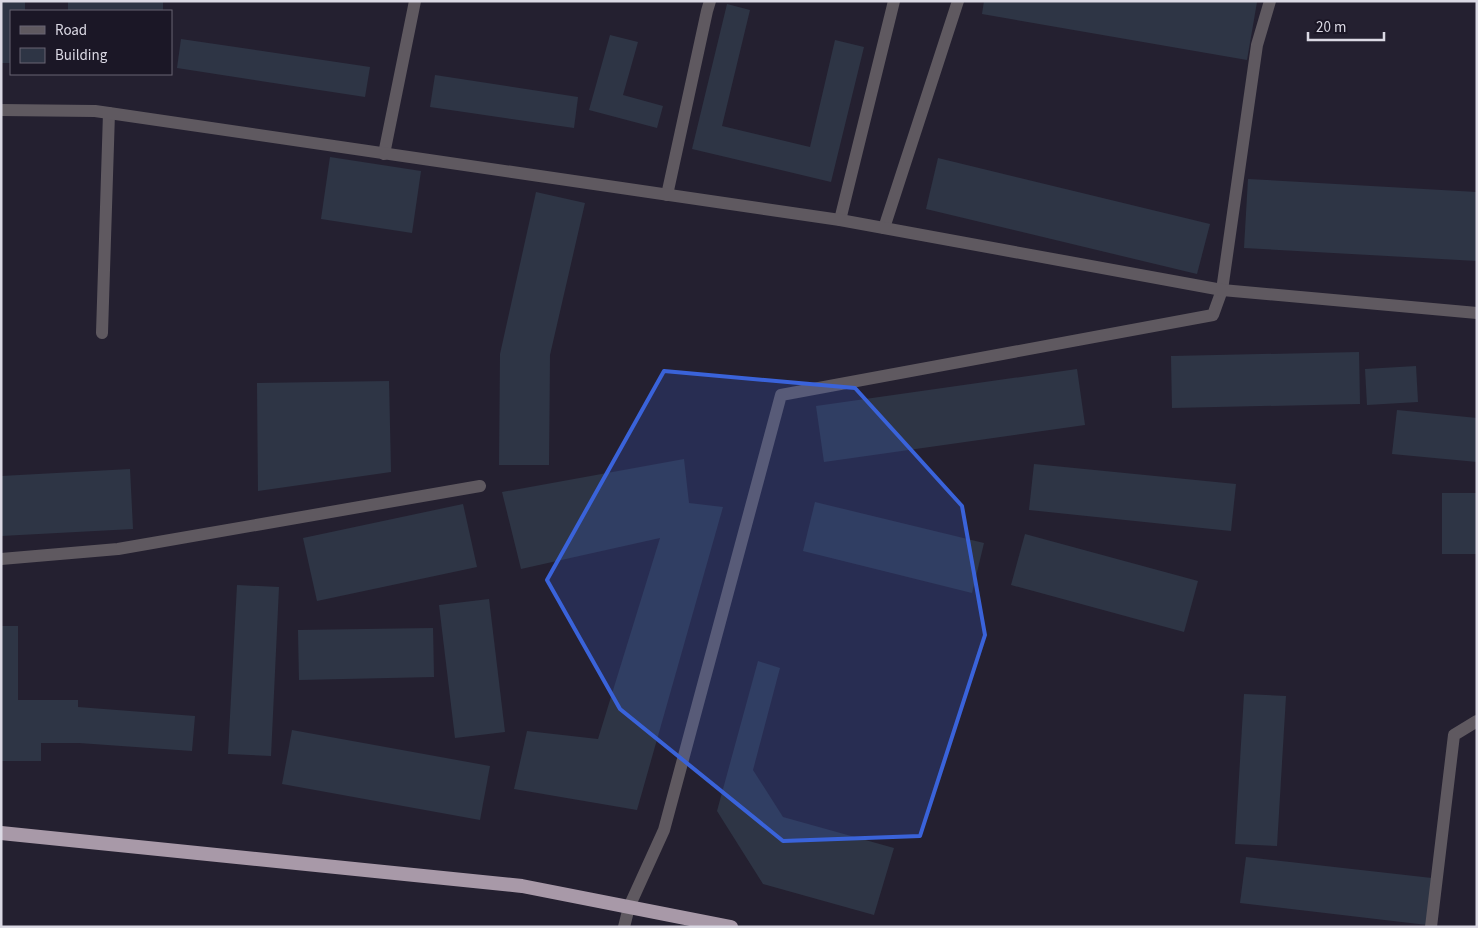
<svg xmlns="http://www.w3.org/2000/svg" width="1478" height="928" font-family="'Source Sans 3',sans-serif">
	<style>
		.building { fill: #2e3545 }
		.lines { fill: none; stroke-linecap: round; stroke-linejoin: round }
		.service { stroke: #5f5960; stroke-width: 12 }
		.minor { stroke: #5f5960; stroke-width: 12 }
		.tertiary { stroke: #5f5960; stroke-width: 12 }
		.trunk { stroke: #a899a8; stroke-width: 14 }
		.marked { fill: #3a63da; fill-opacity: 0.2; stroke: #3a63da; stroke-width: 4; stroke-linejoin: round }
	</style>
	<rect width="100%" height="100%" fill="#242030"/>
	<!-- building -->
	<g class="building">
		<polygon points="1,1 25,1 25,11 11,11 11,63 1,63"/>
		<rect x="68" y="1" width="95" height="10"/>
		<polygon points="984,1 1251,1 1257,2 1247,60 982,14"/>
		<polygon points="727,4 750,10 722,126 810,147 835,40 864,47 831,182 692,149"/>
		<polygon points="610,35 638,42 623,95 663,106 657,128 589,110"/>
		<polygon points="181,39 370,67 365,97 177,68"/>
		<polygon points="435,75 578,97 574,128 430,107"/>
		<polygon points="330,157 421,171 412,233 321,219"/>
		<polygon points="938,158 1210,224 1197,274 926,209"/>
		<polygon points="1248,179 1477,192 1477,261 1244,248"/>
		<polygon points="536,192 585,203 550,355 549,465 499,465 500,354"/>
		<polygon points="1359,352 1360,404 1172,408 1171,356"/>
		<polygon points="1416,366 1418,402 1367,405 1365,369"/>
		<polygon points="1077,369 1085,425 824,462 816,406"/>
		<polygon points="389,381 391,472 258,491 257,383"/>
		<polygon points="1397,410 1477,418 1477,462 1392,454"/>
		<polygon points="684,459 689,503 723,507 637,810 514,789 527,731 598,739 660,538 521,569 502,492"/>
		<polygon points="1034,464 1236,484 1231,531 1029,510"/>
		<polygon points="130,469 133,529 1,536 1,476"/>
		<rect x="1442" y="493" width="35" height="61"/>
		<polygon points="815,502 984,543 972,593 803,551"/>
		<polygon points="463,504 477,567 317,601 303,538"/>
		<polygon points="1025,534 1198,581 1184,632 1011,585"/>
		<polygon points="237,585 279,587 271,756 228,754"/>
		<polygon points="489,599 505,732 455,738 439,605"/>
		<polygon points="1,626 18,626 18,700 78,700 78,707 195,716 192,751 79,743 41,743 41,761 1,761"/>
		<polygon points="433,628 434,677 299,680 298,630"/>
		<polygon points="758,661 780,668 753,770 783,817 894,848 874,915 763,884 717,811"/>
		<polygon points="1244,694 1286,696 1277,846 1235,844"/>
		<polygon points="292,730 490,766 480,820 282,784"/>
		<polygon points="1246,857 1432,878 1427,925 1240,903"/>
	</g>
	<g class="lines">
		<!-- service -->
		<g class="service">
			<polyline points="384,154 415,1"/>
			<polyline points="667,195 707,11 710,1"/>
			<polyline points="840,220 894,1"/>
			<polyline points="102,333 109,113"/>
			<polyline points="1,559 118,549 480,486"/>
			<polyline points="1431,927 1454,735 1477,721"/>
		</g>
		<!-- minor -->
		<g class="minor">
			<polyline points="884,228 958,1"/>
			<polyline points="624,927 629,907 664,830 781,395 1213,315 1222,290 1257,45 1270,1"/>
		</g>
		<!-- tertiary -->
		<polyline class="tertiary" points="1,110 95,111 109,113 840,220 1222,290 1477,313"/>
		<!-- trunk -->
		<polyline class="trunk" points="1,833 522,886 731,927"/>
	</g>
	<!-- marked area -->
	<path class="marked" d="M664 371 855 388 962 506 985 635 920 836 783 841 620 709 547 580Z"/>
	<!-- border -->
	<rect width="1478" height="928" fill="none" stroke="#dbd9e4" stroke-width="5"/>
	<!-- legend -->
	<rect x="10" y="10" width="162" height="65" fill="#1b1726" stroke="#686572"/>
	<rect x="20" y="26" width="25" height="8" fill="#5f5960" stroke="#686572"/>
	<text x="55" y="35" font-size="15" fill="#dbd9e4">Road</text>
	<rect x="20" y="48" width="25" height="15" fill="#2e3545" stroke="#686572"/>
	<text x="55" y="60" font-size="15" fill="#dbd9e4">Building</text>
	<!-- scale -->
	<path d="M1308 32v8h76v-8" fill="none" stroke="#dbd9e4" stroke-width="2.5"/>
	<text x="1316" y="32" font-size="15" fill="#dbd9e4" stroke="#1b1726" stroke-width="4" paint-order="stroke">20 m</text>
</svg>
